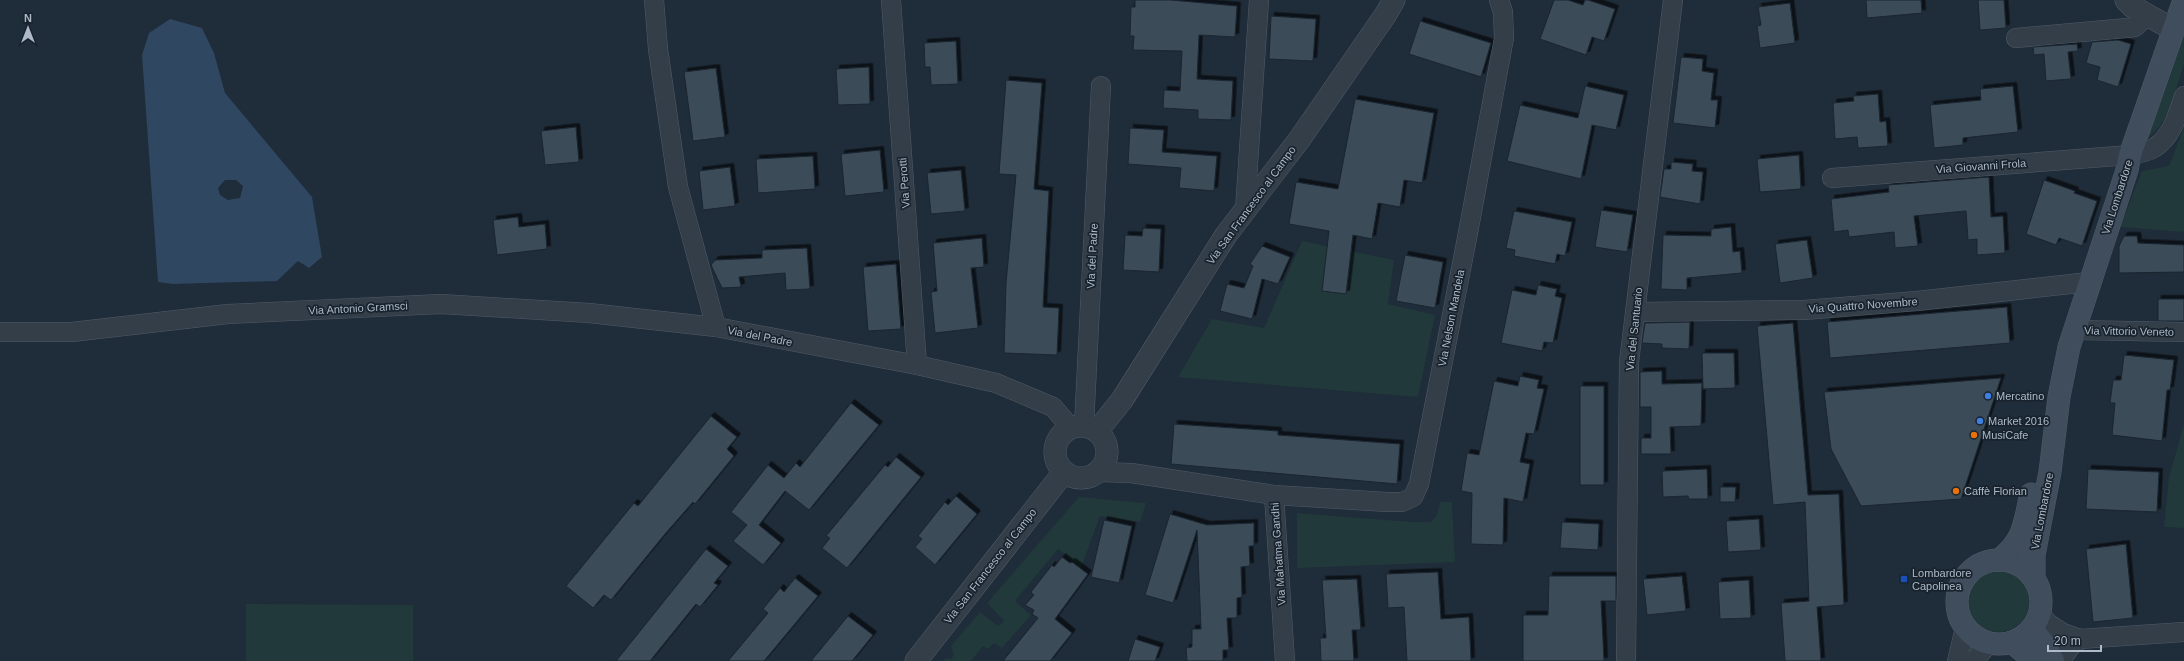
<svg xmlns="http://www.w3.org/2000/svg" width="2184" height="661" font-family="Arial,sans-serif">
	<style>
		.green { fill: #21393a }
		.water { fill: #2f4760; fill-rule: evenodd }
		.building { fill: #3b4b59; stroke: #1a2530; filter: url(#shadow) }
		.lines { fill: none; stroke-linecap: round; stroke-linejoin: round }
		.minor-casing { stroke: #505c67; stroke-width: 20 }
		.tertiary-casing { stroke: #505c67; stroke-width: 23 }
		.secondary-casing { stroke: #505c67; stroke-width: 23 }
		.minor { stroke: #333e49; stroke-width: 19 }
		.tertiary { stroke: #333e49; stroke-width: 22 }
		.secondary { stroke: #404d5d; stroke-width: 22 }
		.shop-dot { fill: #3f7fe0; stroke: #18232e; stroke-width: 1.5 }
		.food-dot { fill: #e8710a; stroke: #18232e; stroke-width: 1.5 }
		.transit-dot { fill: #1a4fb4; stroke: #18232e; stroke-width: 1.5 }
		.labels { text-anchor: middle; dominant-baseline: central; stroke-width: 3.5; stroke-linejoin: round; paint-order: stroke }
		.street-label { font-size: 11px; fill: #adb9c6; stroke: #18232e }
		.poi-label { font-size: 11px; fill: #adb9c6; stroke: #18232e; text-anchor: start }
	</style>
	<defs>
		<filter id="shadow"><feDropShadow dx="3.5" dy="-3.5" stdDeviation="0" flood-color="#0009"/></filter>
	</defs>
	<rect width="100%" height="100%" fill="#1f2c39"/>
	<!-- green -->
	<g class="green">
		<polygon points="2184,23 2184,64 2169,111 2160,126 2146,140"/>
		<polygon points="2184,127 2184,232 2120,227 2142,171 2169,166"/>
		<polygon points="1302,241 1394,260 1388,304 1435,315 1418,397 1178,377 1212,319 1264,328"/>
		<polygon points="2184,424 2184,528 2164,527 2169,477"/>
		<polygon points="1079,497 1146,503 1140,522 1100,516 1081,568 1058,549 1015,601 1031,615 1002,648 994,643 988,649 983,646 971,661 943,661 946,658 951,659 954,655 951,646 980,612 998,626 1004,621 987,603"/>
		<polygon points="1440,502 1452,502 1455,562 1297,568 1297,513 1412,522 1431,522 1437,515"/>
		<circle cx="1998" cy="600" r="32"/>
		<polygon points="246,604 413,605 413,661 246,661"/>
	</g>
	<!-- water -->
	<path class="water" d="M170 19 202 28 214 53 225 93 312 197 322 257 309 268 298 261 277 281 173 284 158 282 142 55 149 33ZM225 180H236L243 186 240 198 228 200 220 195 218 188Z"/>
	<!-- building -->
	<g class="building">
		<polygon points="1135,0 1171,0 1237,6 1235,37 1199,35 1197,79 1233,81 1231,120 1198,119 1198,110 1163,108 1164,90 1180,91 1182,51 1133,50 1134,36 1130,36 1131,7 1135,7"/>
		<polygon points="1554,0 1568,0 1583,5 1585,0 1588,0 1615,9 1604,41 1592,37 1586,55 1540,39"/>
		<polygon points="1866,0 1921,0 1922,13 1867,18"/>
		<polygon points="1978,0 2004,0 2006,28 1980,30"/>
		<polygon points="1790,3 1795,43 1760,48 1757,26 1761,25 1758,7"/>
		<polygon points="1271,16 1316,19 1313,61 1269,59"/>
		<polygon points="1420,21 1491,43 1481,77 1409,54"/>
		<polygon points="2118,40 2131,44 2118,87 2097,80 2100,67 2086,63 2092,42"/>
		<polygon points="956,41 958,84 931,85 930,67 925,67 924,43"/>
		<polygon points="2077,44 2078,51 2068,52 2071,79 2046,81 2044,54 2034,55 2033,47"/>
		<polygon points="1681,57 1703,59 1702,71 1714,73 1711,100 1718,100 1715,128 1673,123"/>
		<polygon points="869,67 870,104 838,105 836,69"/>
		<polygon points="716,68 725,137 693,141 684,72"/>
		<polygon points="1006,80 1042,83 1034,189 1049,191 1043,307 1059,308 1057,355 1004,353 1006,283 1016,175 999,174"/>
		<polygon points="1585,86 1624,95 1616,130 1592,125 1581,179 1507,161 1520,105 1578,118"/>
		<polygon points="2013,86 2018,132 1963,138 1963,145 1934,148 1930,105 1981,100 1980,89"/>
		<polygon points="1878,94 1880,122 1886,121 1888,146 1858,148 1857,137 1835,139 1833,103 1854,101 1853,96"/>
		<polygon points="1355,99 1434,113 1422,183 1404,180 1400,207 1378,203 1372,239 1353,235 1346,294 1322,291 1329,231 1289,224 1296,182 1338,189"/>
		<polygon points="576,127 579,162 545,165 541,131"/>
		<polygon points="1130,128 1164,130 1162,152 1217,156 1214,191 1179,188 1181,168 1128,164"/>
		<polygon points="880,150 884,192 845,196 841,154"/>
		<polygon points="1799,155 1801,189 1760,192 1757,159"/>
		<polygon points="813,156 815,189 758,193 756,159"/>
		<polygon points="1671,162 1693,164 1692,171 1703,172 1700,204 1660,197 1664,169 1671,169"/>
		<polygon points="730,167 735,206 703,210 699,171"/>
		<polygon points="961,170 965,211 931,214 927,173"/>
		<polygon points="1989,177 1991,217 2003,216 2005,253 1977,255 1977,239 1968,240 1966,211 1914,216 1918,246 1895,248 1894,232 1849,237 1848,230 1834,232 1831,199 1889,192 1888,185"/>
		<polygon points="2044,180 2075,191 2074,193 2097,201 2082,246 2059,238 2056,245 2026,234"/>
		<polygon points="1601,210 1633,215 1627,252 1595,247"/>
		<polygon points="1514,211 1572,222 1565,256 1557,254 1555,264 1514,256 1515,250 1506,248"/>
		<polygon points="518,217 519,227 545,224 547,249 497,255 493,220"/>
		<polygon points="1731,227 1733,252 1740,251 1742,273 1687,278 1687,290 1661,289 1663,235 1711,236 1711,229"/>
		<polygon points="1143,228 1161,229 1159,272 1123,270 1125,235 1142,236"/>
		<polygon points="2124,236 2137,236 2138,243 2184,245 2184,272 2119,273 2119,246"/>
		<polygon points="982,238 984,267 971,268 978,328 935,333 931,292 937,291 933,243"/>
		<polygon points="1807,240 1813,278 1780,283 1775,244"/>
		<polygon points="1262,246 1290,257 1278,284 1262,279 1252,319 1220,311 1227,284 1244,288 1253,266 1250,264"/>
		<polygon points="807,248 810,289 786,290 785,273 739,277 741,287 722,288 711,265 715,260 762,258 762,250"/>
		<polygon points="1405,255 1443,262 1435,308 1396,301"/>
		<polygon points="896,264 901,329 868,331 863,267"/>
		<polygon points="1538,285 1557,289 1555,296 1562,298 1553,343 1544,342 1542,351 1501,343 1512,290 1536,295"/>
		<rect x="2158" y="299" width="26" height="22"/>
		<polygon points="2007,307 2010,343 1830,358 1827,322"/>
		<polygon points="1690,322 1689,349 1662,348 1662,344 1642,343 1645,323"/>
		<polygon points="1793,323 1808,495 1839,494 1844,605 1817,607 1821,661 1785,661 1781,603 1809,601 1805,502 1773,505 1757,326"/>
		<polygon points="1702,353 1734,353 1735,388 1703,389"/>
		<polygon points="2124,355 2174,360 2170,390 2167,390 2162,441 2112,435 2115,403 2110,403 2113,380 2121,380"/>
		<polygon points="1662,371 1662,384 1702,383 1701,426 1670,427 1671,454 1641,454 1641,438 1651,438 1651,407 1640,407 1640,372"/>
		<polygon points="1520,376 1539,380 1537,388 1544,389 1534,434 1526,433 1520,462 1530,464 1523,502 1504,498 1503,545 1471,544 1472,493 1461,491 1467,453 1479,455 1494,381 1518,386"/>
		<polygon points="2001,378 1961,499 1861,506 1831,449 1824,392"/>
		<rect x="1580" y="386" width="24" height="99"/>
		<polygon points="851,403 879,425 809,510 785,491 759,525 781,543 763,565 733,541 747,525 731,512 768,465 784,478 796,463 800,467"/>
		<polygon points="711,416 737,437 727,449 734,456 695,504 693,502 665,534 611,600 604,595 593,608 566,586 634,503 638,506"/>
		<polygon points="1174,424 1278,431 1278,435 1400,444 1397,484 1171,464"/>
		<polygon points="896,457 921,477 847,568 822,548 830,538 826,536 885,465 888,467"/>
		<polygon points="1707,469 1708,499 1689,499 1688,496 1663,497 1662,471"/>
		<polygon points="2088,469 2159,472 2157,512 2086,509"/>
		<polygon points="1720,487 1736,487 1735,502 1720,502"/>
		<polygon points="956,496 977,514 935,565 915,547 922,539 918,536 945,502 948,505"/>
		<polygon points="1170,514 1207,525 1254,523 1254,546 1249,546 1250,566 1241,567 1242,597 1237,598 1237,618 1227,618 1229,650 1223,650 1223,661 1187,661 1186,648 1192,647 1192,629 1201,629 1197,530 1173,603 1145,595"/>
		<polygon points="1759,519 1761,550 1728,552 1726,521"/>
		<polygon points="1104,520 1132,526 1119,583 1091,577"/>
		<polygon points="1562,522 1599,524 1598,550 1560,548"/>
		<polygon points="2126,544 2133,618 2093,622 2086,549"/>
		<polygon points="706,549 728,566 714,583 718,585 700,607 696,604 650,661 616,661"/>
		<polygon points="1062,557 1070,563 1072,562 1088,574 1055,619 1072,633 1050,661 1003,661 1038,618 1032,614 1034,610 1025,605 1034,595 1031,592 1052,565 1054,567"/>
		<polygon points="1438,572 1441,619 1469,617 1471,661 1407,661 1404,607 1388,608 1386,574"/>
		<polygon points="1549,576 1616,576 1616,601 1601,601 1604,661 1523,661 1523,615 1548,615"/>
		<polygon points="1682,576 1686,611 1647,615 1643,579"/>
		<polygon points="795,578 818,596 764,661 728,661 768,613 763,609 780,588 784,592"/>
		<polygon points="1357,579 1361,630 1352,630 1354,661 1321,661 1320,638 1326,638 1322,580"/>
		<polygon points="1749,580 1751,618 1720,619 1718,582"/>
		<polygon points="848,616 873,635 852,661 811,661"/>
		<polygon points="1135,639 1160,647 1155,661 1128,661"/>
	</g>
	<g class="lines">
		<!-- minor casing -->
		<g class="minor-casing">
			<g id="minor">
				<polyline points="654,0 658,49 678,187 716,327"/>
				<polyline points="891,0 917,365"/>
				<polyline points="2016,38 2127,28 2135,27 2147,15"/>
				<path d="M1832 178 2130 155C2138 153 2148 152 2154 148 2172 137 2178 114 2184 96"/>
				<polyline points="1245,210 1259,0"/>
				<polyline points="1636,312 1804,310 1917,301 2089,282"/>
				<polyline points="2075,330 2184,332"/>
				<polyline points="0,332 72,332 228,314 441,304 589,313 716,327 917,365 996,383 1053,407 1071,428"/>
				<polyline points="1084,426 1101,86"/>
				<polyline points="1098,472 1131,473 1274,495 1285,661"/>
				<polyline points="1274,495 1387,502 1402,502 1413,497 1419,484 1468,233 1504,38 1503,12 1499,0"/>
				<polyline points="2039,613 2049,624 2063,633 2080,639 2184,632"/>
				<polyline points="1626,661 1629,362 1673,0"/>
				<polyline points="1957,661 1965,628"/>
				<polyline points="1974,661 1989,643"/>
				<polyline points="2060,661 2071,646 2080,639"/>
			</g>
		</g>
		<!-- tertiary casing -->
		<g class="tertiary-casing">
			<g id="tertiary">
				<polyline points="2126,0 2133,7 2174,30"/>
				<circle cx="1081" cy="452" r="26"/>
				<polyline points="1097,431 1122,400 1226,235 1299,140 1386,14 1394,0"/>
				<polyline points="916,661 1064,472"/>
			</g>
		</g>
		<!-- secondary casing -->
		<g class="secondary-casing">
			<g id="secondary">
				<circle cx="1999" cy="602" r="42"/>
				<path d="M1999 560C2025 540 2024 523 2031 494"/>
				<polyline points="2034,577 2034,555 2050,472 2059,397 2069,347 2127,170 2130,155 2184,0"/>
				<polyline points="2032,629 2044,644 2053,661"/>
				<polyline points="2012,642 2034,661"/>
			</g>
		</g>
		<!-- minor -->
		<use href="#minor" class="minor"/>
		<!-- tertiary -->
		<use href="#tertiary" class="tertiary"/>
		<!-- secondary -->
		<use href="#secondary" class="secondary"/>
	</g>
	<!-- markers -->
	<g class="shop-dot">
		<circle cx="1988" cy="396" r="4"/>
		<circle cx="1980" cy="421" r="4"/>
	</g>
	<g class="food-dot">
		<circle cx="1974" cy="435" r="4"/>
		<circle cx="1956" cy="491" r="4"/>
	</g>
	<rect class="transit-dot" x="1900" y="575" width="8" height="8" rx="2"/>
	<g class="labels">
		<!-- street labels -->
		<g class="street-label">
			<text transform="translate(1981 166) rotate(-4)">Via Giovanni Frola</text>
			<text transform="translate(904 183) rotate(-94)">Via Perotti</text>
			<text transform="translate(2117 197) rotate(-72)">Via Lombardore</text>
			<text transform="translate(1251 205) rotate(-54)">Via San Francesco al Campo</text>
			<text transform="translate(1092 256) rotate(-87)">Via del Padre</text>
			<text transform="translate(1863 305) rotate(-4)">Via Quattro Novembre</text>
			<text transform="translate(358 308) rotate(-3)">Via Antonio Gramsci</text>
			<text transform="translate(1451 318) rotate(-79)">Via Nelson Mandela</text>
			<text transform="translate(1634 329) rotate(-84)">Via del Santuario</text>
			<text transform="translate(2129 331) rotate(1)">Via Vittorio Veneto</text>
			<text transform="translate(760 336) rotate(11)">Via del Padre</text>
			<text transform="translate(2042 511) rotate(-79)">Via Lombardore</text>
			<text transform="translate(1278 554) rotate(-94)">Via Mahatma Gandhi</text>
			<text transform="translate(990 566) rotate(-52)">Via San Francesco al Campo</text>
		</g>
		<!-- poi labels -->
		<g class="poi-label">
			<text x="1996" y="396">Mercatino</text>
			<text x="1988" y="421">Market 2016</text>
			<text x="1982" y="435">MusiCafe</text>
			<text x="1964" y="491">Caffè Florian</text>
			<text x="1912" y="573">Lombardore<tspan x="1912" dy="13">Capolinea</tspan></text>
		</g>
	</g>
	<!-- north arrow -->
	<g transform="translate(28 28)" stroke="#18232e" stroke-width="3" paint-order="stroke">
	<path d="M0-3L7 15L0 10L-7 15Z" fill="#adb9c6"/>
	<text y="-6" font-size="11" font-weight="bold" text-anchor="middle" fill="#adb9c6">N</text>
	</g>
	<!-- scale -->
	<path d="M2048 645v6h53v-6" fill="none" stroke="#adb9c6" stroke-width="2"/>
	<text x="2054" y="645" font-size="12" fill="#adb9c6" stroke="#18232e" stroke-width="3" paint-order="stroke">20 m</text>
</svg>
